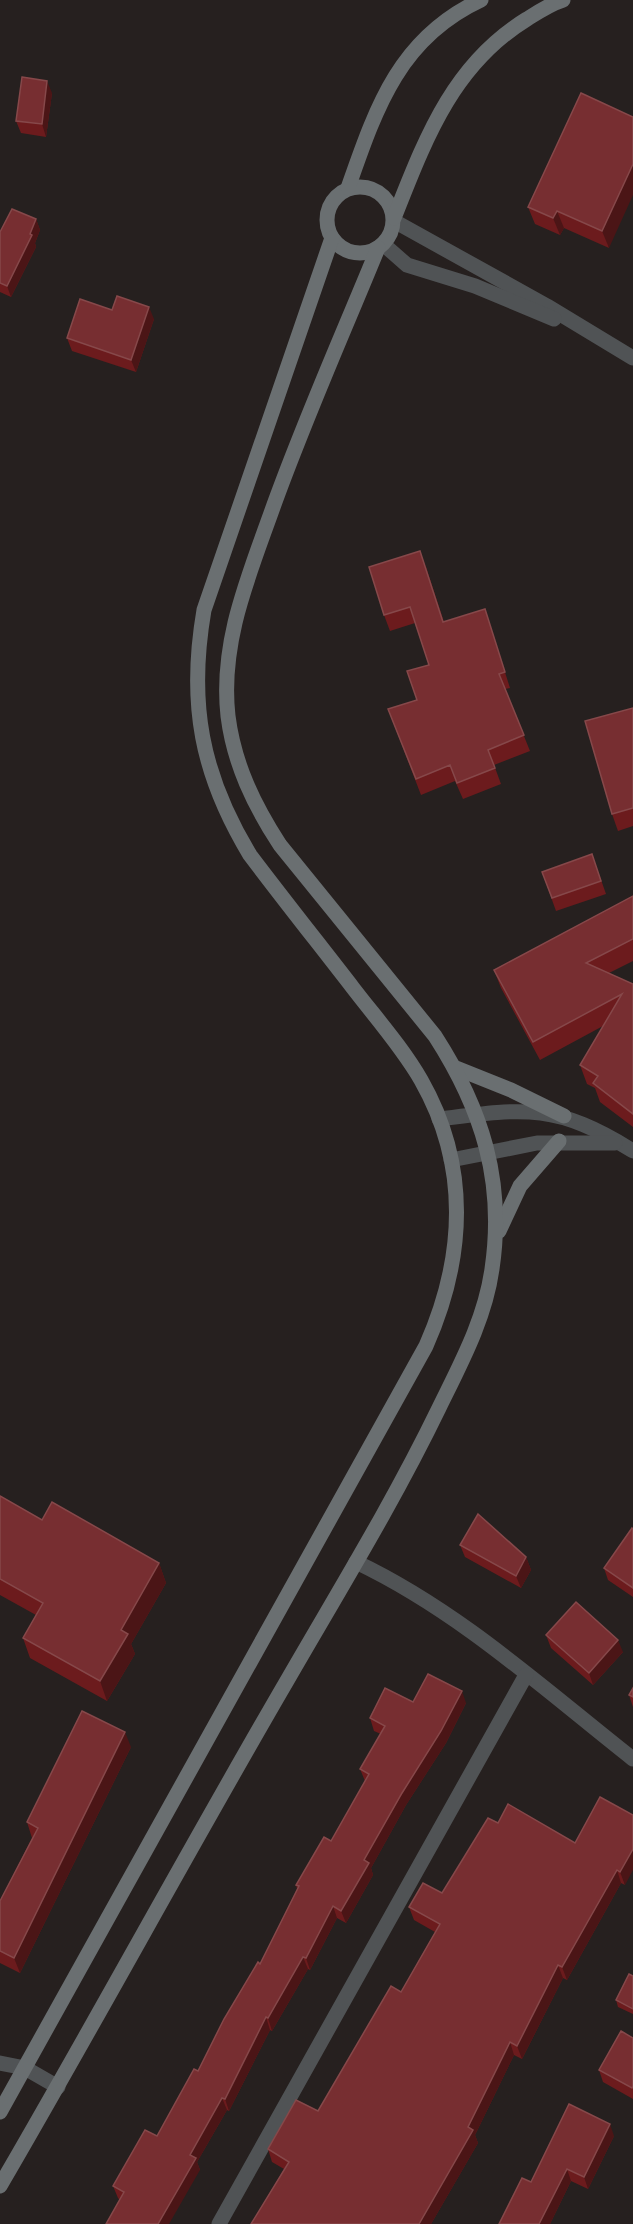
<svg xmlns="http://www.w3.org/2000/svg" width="633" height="2224" font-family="Quicksand,sans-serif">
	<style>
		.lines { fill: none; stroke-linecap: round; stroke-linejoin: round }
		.street { stroke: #505355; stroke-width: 15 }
		.secondary { stroke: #6a6f71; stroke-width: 15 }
		.wall { fill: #6c1b1d }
		.shaded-wall { fill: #4b1516 }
		.building { fill: #772e31; stroke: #86484a; stroke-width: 1.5 }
	</style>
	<rect width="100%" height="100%" fill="#26201f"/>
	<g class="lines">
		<!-- street -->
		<g class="street">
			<polyline points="394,221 547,306 633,358"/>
			<polyline points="383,244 407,265 475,286 554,319"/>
			<path d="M439 1119C525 1108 556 1103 633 1151"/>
			<polyline points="451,1160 537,1143 615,1143"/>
			<path d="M356 1562C459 1611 544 1689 633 1759"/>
			<polyline points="0,2063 25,2068 58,2087"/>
			<polyline points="219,2224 526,1675"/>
		</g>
		<!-- secondary -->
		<g class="secondary">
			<circle cx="360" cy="220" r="33"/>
			<path d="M348 188C376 108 399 38 481 0"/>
			<path d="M394 218C425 140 452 65 527 19 538 12 550 4 563 0"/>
			<polyline points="456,1068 511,1090 564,1116"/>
			<polyline points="499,1231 520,1186 559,1141"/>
			<path d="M0 2112 426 1346C465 1258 470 1166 421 1080 402 1047 376 1018 353 988 319 944 284 900 250 855 201 774 188 703 204 610L332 238"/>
			<path d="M0 2186C98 2018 190 1847 288 1679 340 1589 394 1501 439 1408 461 1363 485 1319 492 1269 505 1181 482 1109 435 1036L280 845C254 805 234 764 228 716 220 644 247 580 271 513 303 423 342 336 378 248"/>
		</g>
	</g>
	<!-- wall -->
	<g class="wall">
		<polygon points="52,93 46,137 21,133 16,121"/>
		<polygon points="581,93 609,248 564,228 560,235 535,224 528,207"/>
		<polygon points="36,219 40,230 35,243 36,247 11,297 0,292 0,232"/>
		<polygon points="112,310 154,319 136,372 72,351 67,338"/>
		<polygon points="426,567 444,622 490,625 510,688 505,689 530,751 494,765 501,784 463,799 455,781 421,795 388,709 417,700 429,665 415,623 390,631 384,615"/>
		<polygon points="633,708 633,826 618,831 612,814"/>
		<polygon points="592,854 606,894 556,911 542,872"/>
		<polygon points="633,896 633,961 609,973 633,984 633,1127 600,1102 595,1088 587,1084 580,1065 603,1026 540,1060 501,988 494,970"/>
		<polygon points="0,1496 42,1520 159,1563 166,1583 131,1644 135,1654 107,1701 30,1658 23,1638 36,1615 0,1595"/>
		<polygon points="633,1529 633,1597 608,1580 604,1568"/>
		<polygon points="460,1545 526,1557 531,1570 521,1588 465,1557"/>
		<polygon points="546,1635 623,1652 593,1685 551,1648"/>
		<polygon points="633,1688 633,1707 629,1695"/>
		<polygon points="413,1702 466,1703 446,1743 406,1805 371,1868 373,1875 346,1923 337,1918 310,1970 308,1969 272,2031 270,2030 229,2111 227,2110 197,2162 200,2170 120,2200 118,2198 113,2186 157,2136 198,2071 260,1964 297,1889 296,1885 331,1841 365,1781 360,1769 381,1734 374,1731 370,1718"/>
		<polygon points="131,1747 20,1973 0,1963 0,1901 32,1838 27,1822"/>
		<polygon points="600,1797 625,1885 621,1883 567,1980 563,1978 522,2059 514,2055 475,2135 478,2143 431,2224 251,2224 284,2169 272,2162 268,2149 318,2111 401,1992 435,1932 414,1920 409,1907 442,1893 498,1823 575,1843"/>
		<polygon points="633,1976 633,2014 618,2007 616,2000"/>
		<polygon points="633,2038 633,2099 603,2082 599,2070"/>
		<polygon points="614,2136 588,2189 571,2181 550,2224 499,2224 531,2182"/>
	</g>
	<!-- shaded-wall -->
	<g class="shaded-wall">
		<polygon points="47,81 52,93 46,137 42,124"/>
		<polygon points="633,164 633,195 609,248 602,231"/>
		<polygon points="557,211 564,228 560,235 553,218"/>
		<polygon points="36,219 40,230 35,243 36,247 11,297 7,286 30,234"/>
		<polygon points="149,307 154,319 136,372 131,360"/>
		<polygon points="420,551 426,567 449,638 443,622"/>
		<polygon points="526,1557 531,1570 521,1588 516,1576"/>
		<polygon points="159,1563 166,1583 131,1644 135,1654 107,1701 100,1681 121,1630"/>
		<polygon points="618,1640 623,1652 593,1685 589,1673"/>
		<polygon points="462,1691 466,1703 446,1743 406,1805 371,1868 373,1875 346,1923 341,1911 364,1860"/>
		<polygon points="125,1732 131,1747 20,1973 14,1958"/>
		<polygon points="633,1849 633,1870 625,1885 620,1872"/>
		<polygon points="617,1870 621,1883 567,1980 562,1967"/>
		<polygon points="333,1906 337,1918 310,1970 306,1958"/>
		<polygon points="303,1957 308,1969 272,2031 268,2018"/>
		<polygon points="558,1965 563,1978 522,2059 517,2046"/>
		<polygon points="266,2017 270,2030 229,2111 225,2099"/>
		<polygon points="510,2042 514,2055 475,2135 478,2143 431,2224 419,2224"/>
		<polygon points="222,2098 227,2110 197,2162 200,2170 169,2224 158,2224 190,2155"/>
		<polygon points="610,2124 614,2136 588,2189 584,2177"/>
		<polygon points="567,2169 571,2181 550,2224 539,2224"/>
	</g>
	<!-- building -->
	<g class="building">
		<polygon points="22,77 47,81 42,124 16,121"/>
		<polygon points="581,93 633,117 633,164 602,231 557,211 553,218 528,207"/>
		<polygon points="12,209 36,219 30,234 32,235 7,286 0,283 0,232"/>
		<polygon points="117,296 149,307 131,360 67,338 80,299 112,310"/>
		<polygon points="420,551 443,622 485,609 505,672 499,674 524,735 488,750 495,768 457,783 450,765 416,779 388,709 417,700 407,671 429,665 410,607 384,615 369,567"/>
		<polygon points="633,708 633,808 612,814 585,721"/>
		<polygon points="592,854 601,881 552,898 542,872"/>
		<polygon points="633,896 633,939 586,963 633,984 633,1114 593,1083 598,1076 580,1065 622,994 533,1042 494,970"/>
		<polygon points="0,1496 42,1520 52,1502 159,1563 121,1630 128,1634 100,1681 23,1638 43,1603 0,1579"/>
		<polygon points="478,1514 526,1557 516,1576 460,1545"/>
		<polygon points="632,1528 633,1529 633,1588 604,1568"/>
		<polygon points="576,1602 618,1640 589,1673 546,1635"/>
		<polygon points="428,1674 462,1691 441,1731 402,1793 364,1860 369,1863 341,1911 333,1906 306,1958 303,1957 268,2018 266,2017 225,2099 222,2098 190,2155 196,2158 158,2224 106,2224 124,2192 113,2186 145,2130 157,2136 194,2069 198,2071 224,2019 258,1962 260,1964 299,1886 296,1885 324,1837 331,1841 369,1774 360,1769 385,1726 370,1718 385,1688 413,1702"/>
		<polygon points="633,1688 633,1697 629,1695"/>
		<polygon points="82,1711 125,1732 14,1958 0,1951 0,1901 38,1828 27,1822"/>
		<polygon points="600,1797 633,1815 633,1849 620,1872 617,1870 562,1967 558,1965 517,2046 510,2042 468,2127 473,2130 419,2224 251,2224 289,2162 268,2149 296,2100 318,2111 391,1986 401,1992 440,1924 409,1907 423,1883 442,1893 488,1818 498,1823 508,1804 575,1843"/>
		<polygon points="629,1974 633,1976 633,2009 616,2000"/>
		<polygon points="621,2031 633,2038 633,2086 632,2088 599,2070"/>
		<polygon points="569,2104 610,2124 584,2177 567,2169 539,2224 499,2224 522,2178 531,2182"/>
	</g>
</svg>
